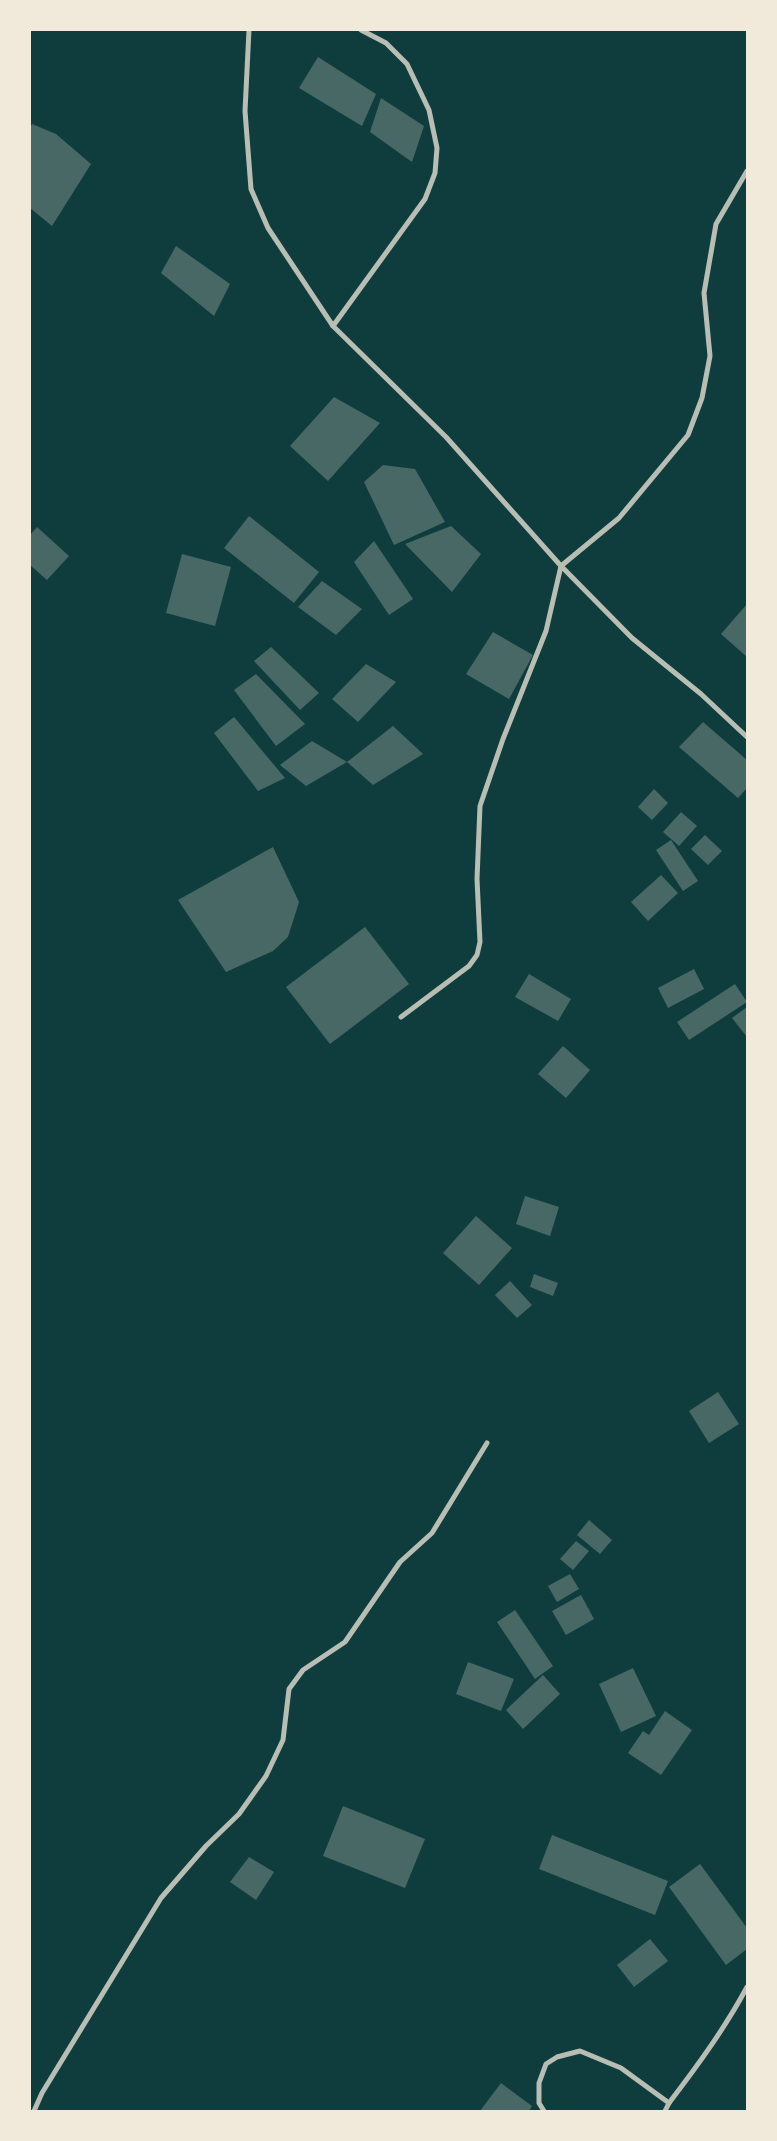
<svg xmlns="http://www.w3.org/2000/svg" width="777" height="2141" font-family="'Source Serif 4',serif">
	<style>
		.building { fill: #486865 }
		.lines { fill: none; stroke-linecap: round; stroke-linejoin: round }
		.minor { stroke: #b8beb3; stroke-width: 5 }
	</style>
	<rect width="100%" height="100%" fill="#0f3d3e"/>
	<!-- building -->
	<g class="building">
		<polygon points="318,57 376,94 362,126 299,88"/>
		<polygon points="381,98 424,126 412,162 370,132"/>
		<polygon points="32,124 56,134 91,164 52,226 30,208 30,128"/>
		<polygon points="176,246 230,284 214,316 161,273"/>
		<polygon points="334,397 380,423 328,481 290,446"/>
		<polygon points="383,465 415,469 445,522 394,545 364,482"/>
		<polygon points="249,516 319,572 294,603 224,548"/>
		<polygon points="451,526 481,554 452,592 405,544"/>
		<polygon points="37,527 69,556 47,580 30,565 30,535"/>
		<polygon points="374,541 413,599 389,615 354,562"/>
		<polygon points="182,554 231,567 215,626 166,613"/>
		<polygon points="322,581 362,609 336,635 298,607"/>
		<polygon points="747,604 747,657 721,634"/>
		<polygon points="493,632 533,655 509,699 466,674"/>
		<polygon points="271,647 319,693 300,710 254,661"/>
		<polygon points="366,664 396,682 358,722 332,699"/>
		<polygon points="256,674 305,724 276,746 234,690"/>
		<polygon points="234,717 285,778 258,791 214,733"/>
		<polygon points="703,722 747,760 747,788 738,798 679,747"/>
		<polygon points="393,726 423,754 373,785 347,762"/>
		<polygon points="312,741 347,762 306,786 280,765"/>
		<polygon points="654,789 668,803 652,820 638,807"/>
		<polygon points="681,812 697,826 679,846 663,832"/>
		<polygon points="705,835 722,851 708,865 691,849"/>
		<polygon points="671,840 698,881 683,891 656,850"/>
		<polygon points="273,847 299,902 288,937 273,951 226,972 178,900"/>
		<polygon points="661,875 678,893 648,921 631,902"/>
		<polygon points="365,927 409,984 330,1044 286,987"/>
		<polygon points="694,969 704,989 668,1008 658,988"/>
		<polygon points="529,974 571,999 558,1021 515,997"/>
		<polygon points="735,984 747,1002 689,1040 677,1022"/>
		<polygon points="747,1007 747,1037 732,1018"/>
		<polygon points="563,1046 590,1070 566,1098 538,1074"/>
		<polygon points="525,1196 559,1207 550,1236 516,1224"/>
		<polygon points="476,1216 512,1248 479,1285 443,1253"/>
		<polygon points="534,1274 558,1283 553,1296 530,1287"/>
		<polygon points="510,1281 532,1305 517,1318 495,1295"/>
		<polygon points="718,1392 739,1424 709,1443 689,1411"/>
		<polygon points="589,1520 612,1540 600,1554 577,1535"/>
		<polygon points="576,1541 589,1551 573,1570 560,1559"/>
		<polygon points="570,1574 579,1589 557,1602 548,1586"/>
		<polygon points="581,1595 594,1619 566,1635 552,1611"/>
		<polygon points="515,1610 553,1666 535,1679 497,1622"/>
		<polygon points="468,1662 514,1679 501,1711 456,1694"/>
		<polygon points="633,1668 656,1716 621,1732 599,1684"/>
		<polygon points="543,1675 560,1694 523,1729 506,1710"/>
		<polygon points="665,1711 692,1730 661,1775 628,1753 643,1731 649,1735"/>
		<polygon points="343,1806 425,1839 405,1888 323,1856"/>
		<polygon points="552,1835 668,1881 655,1915 539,1869"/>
		<polygon points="249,1857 274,1872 256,1900 230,1882"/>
		<polygon points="700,1864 747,1928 747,1949 726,1965 669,1887"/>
		<polygon points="650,1939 668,1961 634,1987 617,1965"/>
		<polygon points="501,2083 532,2106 529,2111 480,2111"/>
	</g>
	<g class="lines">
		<!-- minor -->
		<g class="minor">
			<polyline points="249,30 245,111 251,189 268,228 333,326 446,437 561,566 632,638 701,694 747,737"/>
			<polyline points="333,326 425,199 435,173 437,148 429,110 407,64 386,43 361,30"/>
			<polyline points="401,1017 469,966 477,955 480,942 477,879 480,806 503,739 546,631 561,566 619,518 688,435 702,398 710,356 704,293 716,224 747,171"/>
			<polyline points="34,2111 42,2093 161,1898 206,1846 239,1814 266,1776 283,1740 289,1689 303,1670 345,1642 400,1562 432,1533 487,1443"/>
			<polyline points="544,2111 539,2103 539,2083 546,2064 557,2057 580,2051 621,2068 669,2103"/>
			<path d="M665 2111 669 2103C698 2065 725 2028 747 1987"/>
		</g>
	</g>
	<!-- border -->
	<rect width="777" height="2141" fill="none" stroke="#f1e9da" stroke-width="62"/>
</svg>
